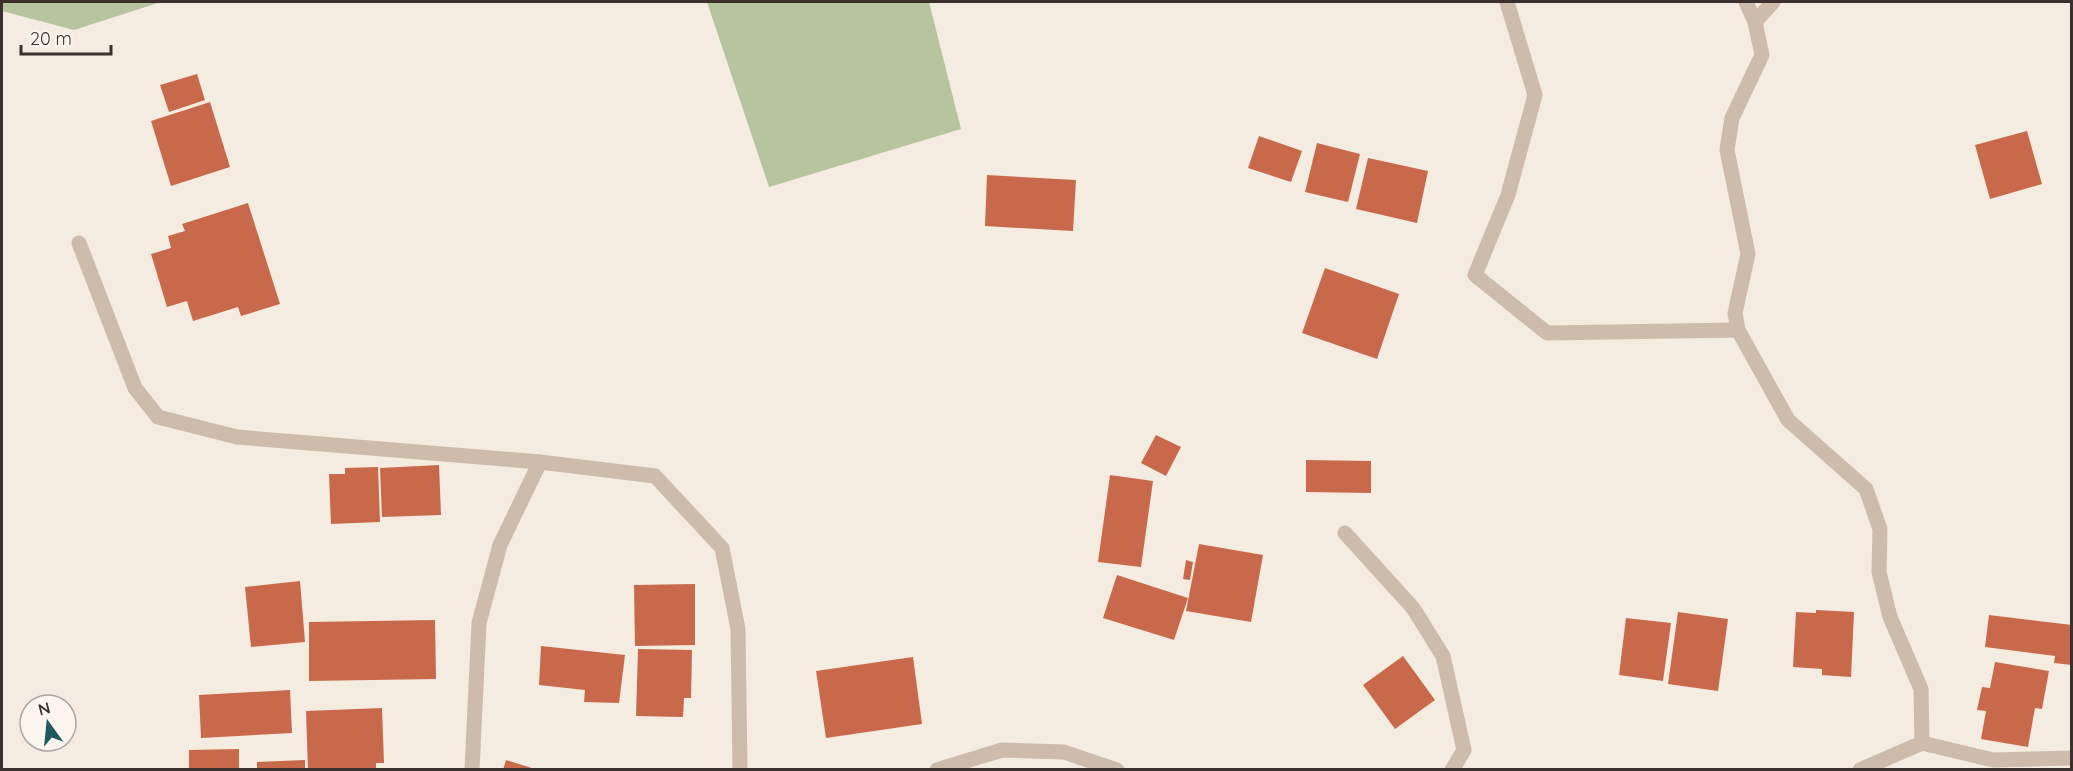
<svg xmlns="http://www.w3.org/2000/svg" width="2073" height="771" font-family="Quicksand,sans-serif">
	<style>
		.green { fill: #b8c4a0 }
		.building { fill: #c8694b }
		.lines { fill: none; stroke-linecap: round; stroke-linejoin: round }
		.minor { stroke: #cdbbac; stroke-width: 15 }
	</style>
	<rect width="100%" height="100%" fill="#f4ebe1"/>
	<!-- green -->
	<g class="green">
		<polygon points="2,2 161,2 74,30 2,11"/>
		<polygon points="707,2 929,2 961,129 769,187"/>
	</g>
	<!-- building -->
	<g class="building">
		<polygon points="197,74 205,100 169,112 160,85"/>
		<polygon points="210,102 230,167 171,186 151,121"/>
		<polygon points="2027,131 2042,184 1990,199 1975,145"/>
		<polygon points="1259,136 1302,151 1291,182 1248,168"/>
		<polygon points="1317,143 1360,154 1348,202 1305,192"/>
		<polygon points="1368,158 1428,171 1417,223 1356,209"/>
		<polygon points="987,175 1076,180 1073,231 985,226"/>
		<polygon points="248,203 280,304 241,316 238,307 193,321 187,301 167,307 151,254 171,248 168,236 185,231 182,224"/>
		<polygon points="1325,268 1399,294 1377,359 1302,333"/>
		<polygon points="1156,435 1181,447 1166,476 1141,463"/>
		<polygon points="1306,460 1371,461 1371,493 1306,492"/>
		<polygon points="439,465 441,515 382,517 380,468"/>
		<polygon points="378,467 380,522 331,524 329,474 345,474 345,468"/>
		<polygon points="1110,475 1153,481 1141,567 1098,562"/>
		<polygon points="1199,544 1263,555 1251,622 1186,611"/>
		<polygon points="1186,560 1193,562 1190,580 1183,579"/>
		<polygon points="1117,575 1188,598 1174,640 1103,618"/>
		<polygon points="300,581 305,642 251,647 245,587"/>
		<polygon points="695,584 695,645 635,646 634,585"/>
		<polygon points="1816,610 1854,612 1851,677 1822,675 1822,669 1793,667 1796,612 1816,613"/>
		<polygon points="1678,612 1728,619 1718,691 1668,684"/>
		<polygon points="1989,615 2072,625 2072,665 2054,663 2055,656 1985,647"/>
		<polygon points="1626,618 1671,623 1663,681 1619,675"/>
		<polygon points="435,620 436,679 309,681 309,622"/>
		<polygon points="541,646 625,655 619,703 584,702 585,690 539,685"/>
		<polygon points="638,649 692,650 691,698 684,698 683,717 636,716"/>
		<polygon points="1403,656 1435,700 1395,729 1363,685"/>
		<polygon points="913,657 922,724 826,738 816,671"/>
		<polygon points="1995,662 2049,671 2042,709 2035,708 2028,747 1981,739 1986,711 1977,710 1982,687 1990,688"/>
		<polygon points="290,690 292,733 201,738 199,695"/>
		<polygon points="382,708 384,763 376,763 376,770 308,770 306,711"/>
		<polygon points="239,749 239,770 189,770 189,750"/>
		<polygon points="305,760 305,770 257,770 257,762"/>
		<polygon points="506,760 535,769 535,770 503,770"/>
	</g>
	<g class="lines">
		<!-- minor -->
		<g class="minor">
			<polyline points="1507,2 1535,95 1508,195 1475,275 1547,333 1738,330"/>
			<polyline points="1746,2 1755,22 1762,55 1732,118 1727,150 1748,254 1735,313 1738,330 1788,420 1866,489 1880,529 1879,572 1890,617 1921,689 1922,743"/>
			<polyline points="1755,22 1773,2"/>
			<polyline points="79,243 135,388 158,417 237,437 540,462 655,476 722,548 738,629 740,770"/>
			<polyline points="1345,533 1413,608 1443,656 1464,750 1452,770"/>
			<polyline points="472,770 479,623 500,545 540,462"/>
			<polyline points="937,770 1002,750 1064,752 1117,770"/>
			<polyline points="1860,770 1922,743 1993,760 2072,758"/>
		</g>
	</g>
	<!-- border -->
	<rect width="2073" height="771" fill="none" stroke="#3b302b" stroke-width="6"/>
	<!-- north arrow -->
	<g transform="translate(48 723) rotate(345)"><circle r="28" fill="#fbf5ee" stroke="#aea6a0" stroke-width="1.5"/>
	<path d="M0-4.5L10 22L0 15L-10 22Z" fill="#1f5a5e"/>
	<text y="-9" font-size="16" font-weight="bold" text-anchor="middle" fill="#3b302b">N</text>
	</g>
	<!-- scale -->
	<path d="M21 45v9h90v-9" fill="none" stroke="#3b302b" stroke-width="3"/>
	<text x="30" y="45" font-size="18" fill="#3b302b" stroke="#fbf5ee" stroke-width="4.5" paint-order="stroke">20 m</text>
</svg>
